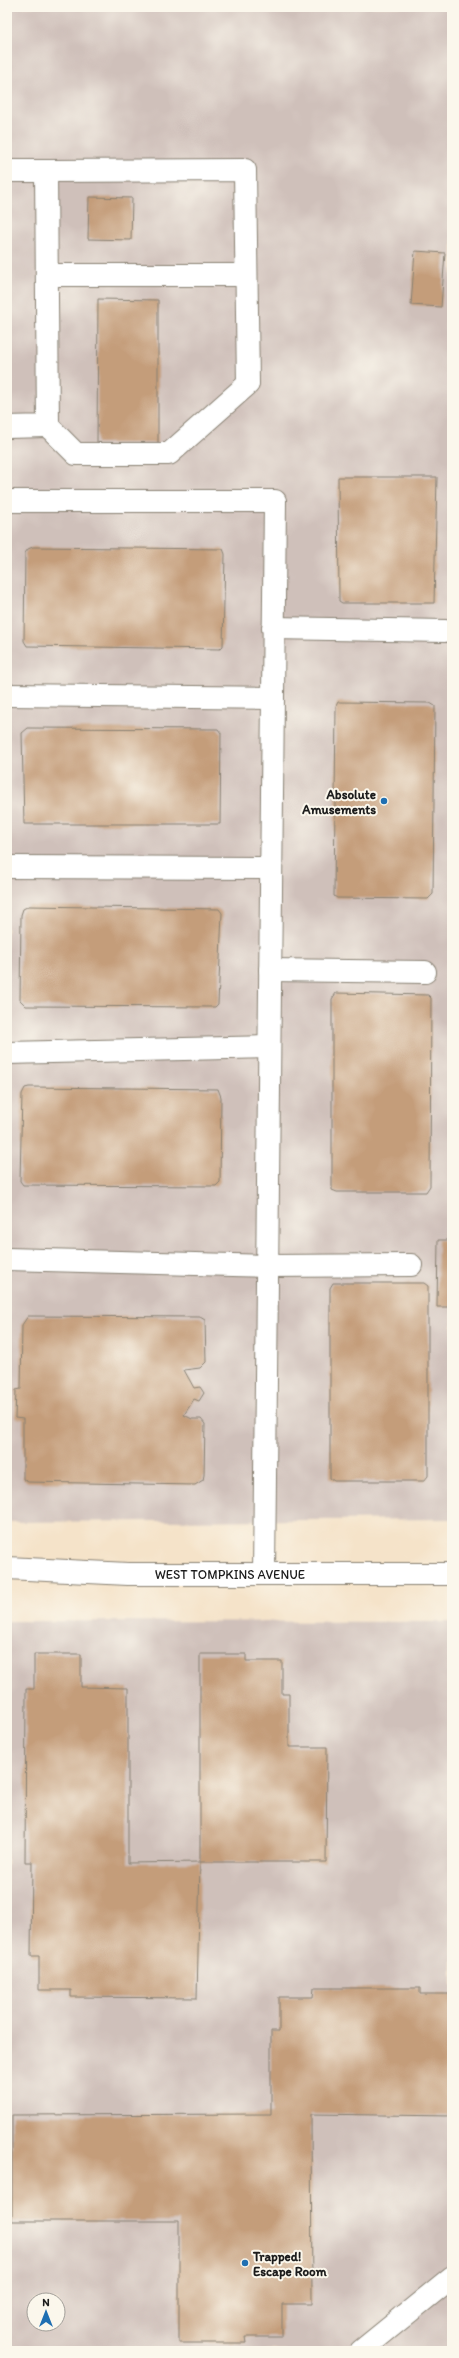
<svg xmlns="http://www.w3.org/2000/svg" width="459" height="2358" font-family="Itim,sans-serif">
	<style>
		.industrial { fill: #cfc0ba; fill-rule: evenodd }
		.building { fill: #c49d7a }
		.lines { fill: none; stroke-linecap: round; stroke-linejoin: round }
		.minor-casing { stroke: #888072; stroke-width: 24 }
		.minor { stroke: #fff; stroke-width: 22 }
		.poi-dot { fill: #1f6fb2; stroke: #fbf7ec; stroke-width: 1.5 }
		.labels { text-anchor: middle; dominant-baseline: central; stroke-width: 4; stroke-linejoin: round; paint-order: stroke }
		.poi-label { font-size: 13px; font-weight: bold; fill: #1c1c1c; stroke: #fbf7ec; text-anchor: end }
		.street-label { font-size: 13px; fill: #1c1c1c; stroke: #fbf7ec }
	</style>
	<rect width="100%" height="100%" fill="#fbf7ec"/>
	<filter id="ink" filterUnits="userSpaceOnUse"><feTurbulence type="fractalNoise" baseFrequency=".025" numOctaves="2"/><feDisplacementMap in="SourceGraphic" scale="8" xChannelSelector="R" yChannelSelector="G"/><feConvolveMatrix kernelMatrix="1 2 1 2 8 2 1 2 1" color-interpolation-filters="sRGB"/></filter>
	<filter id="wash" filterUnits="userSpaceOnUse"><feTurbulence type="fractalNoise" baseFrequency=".012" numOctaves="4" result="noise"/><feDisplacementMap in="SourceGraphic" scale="16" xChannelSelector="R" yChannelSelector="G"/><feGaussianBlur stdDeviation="0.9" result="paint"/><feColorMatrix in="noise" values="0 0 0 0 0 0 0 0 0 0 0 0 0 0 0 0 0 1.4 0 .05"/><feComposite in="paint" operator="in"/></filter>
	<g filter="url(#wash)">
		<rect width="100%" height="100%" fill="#f5e3c9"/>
		<!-- industrial -->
		<g class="industrial">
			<polygon points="7,7 452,7 452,1519 7,1522"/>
			<path d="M7 1621 452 1622V2351H7ZM34 2300H58V2324H34Z"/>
		</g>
		<g id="blocks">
			<!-- building -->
			<g class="building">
				<polygon points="89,197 132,198 131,240 88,239"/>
				<polygon points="415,251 445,253 441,307 411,305"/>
				<polygon points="98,299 158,300 158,443 97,443"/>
				<polygon points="338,477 437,477 434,603 342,603 339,601"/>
				<polygon points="33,547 223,549 225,554 223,646 220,649 27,646 24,641 25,553 28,549"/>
				<polygon points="338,702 430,703 435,706 433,894 428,899 337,898 334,896 336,706"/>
				<polygon points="28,728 218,729 221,733 220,824 24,824 22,733"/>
				<polygon points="29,906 219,909 222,913 218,1004 215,1007 26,1006 20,1000 21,915 23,909"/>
				<polygon points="336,993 428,995 431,998 430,1186 426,1192 337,1192 332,1190 332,999"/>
				<polygon points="29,1087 218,1089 221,1097 220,1182 216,1186 23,1185 20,1181 22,1094 25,1088"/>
				<polygon points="438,1240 452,1240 452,1307 437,1307"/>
				<polygon points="333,1283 424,1283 428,1286 428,1476 424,1481 334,1481 330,1478 330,1288"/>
				<polygon points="28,1316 200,1317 205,1320 206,1362 200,1368 184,1370 194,1388 200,1387 204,1393 199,1401 194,1399 184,1415 192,1419 201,1419 205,1424 204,1475 203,1480 195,1485 28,1482 23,1479 23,1419 15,1418 16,1390 21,1389 22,1325"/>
				<polygon points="34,1654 81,1654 81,1687 128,1688 128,1863 200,1862 197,1998 71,1997 71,1990 39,1990 39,1956 31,1956 32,1862 25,1862 26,1689 34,1689"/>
				<polygon points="200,1654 246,1654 246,1661 282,1661 282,1694 289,1694 289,1747 327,1747 326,1862 200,1862"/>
				<polygon points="314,1988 420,1988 420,1994 452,1994 452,2116 311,2114 312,2304 282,2304 282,2337 245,2337 246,2343 179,2343 179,2221 12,2221 12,2115 271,2114 271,2031 279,2031 279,1997 313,1997"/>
			</g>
		</g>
	</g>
	<g filter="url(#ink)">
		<use href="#blocks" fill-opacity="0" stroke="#888072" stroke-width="1"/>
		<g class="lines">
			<!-- minor casing -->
			<g class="minor-casing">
				<g id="minor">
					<polyline points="7,171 46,171 48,426 7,427"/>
					<polyline points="46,171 245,170 248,384 169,454 76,454 48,426"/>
					<polyline points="47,275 246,275"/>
					<polyline points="7,501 275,501 264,1574"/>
					<polyline points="273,628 445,631"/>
					<polyline points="7,695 273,698"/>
					<polyline points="7,867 271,868"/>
					<polyline points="270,970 425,972"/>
					<polyline points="7,1053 269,1047"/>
					<polyline points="7,1259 267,1266 411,1265"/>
					<path id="s1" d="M7 1568 128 1574H452"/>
					<polyline points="361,2351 452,2277"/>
				</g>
			</g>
			<!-- minor -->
			<use href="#minor" class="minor"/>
		</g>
	</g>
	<!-- markers -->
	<g class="poi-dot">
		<circle cx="384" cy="801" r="4"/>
		<circle cx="245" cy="2263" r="4"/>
	</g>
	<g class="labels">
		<!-- poi labels -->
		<g class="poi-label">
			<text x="376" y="794">Absolute<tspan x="376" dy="15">Amusements</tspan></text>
			<text x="253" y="2256" text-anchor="start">Trapped!<tspan x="253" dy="15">Escape Room</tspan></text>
		</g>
		<!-- street labels -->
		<g class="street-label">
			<text stroke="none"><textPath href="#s1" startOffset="223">WEST TOMPKINS AVENUE</textPath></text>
		</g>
	</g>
	<!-- margin -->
	<rect width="459" height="2358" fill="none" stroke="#fbf7ec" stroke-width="24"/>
	<!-- north arrow -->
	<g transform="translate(46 2312)"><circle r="19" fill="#fbf7ec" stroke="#a29f99"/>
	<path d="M0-3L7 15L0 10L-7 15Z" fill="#1f6fb2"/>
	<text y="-6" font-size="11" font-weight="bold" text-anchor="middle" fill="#1c1c1c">N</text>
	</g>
</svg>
